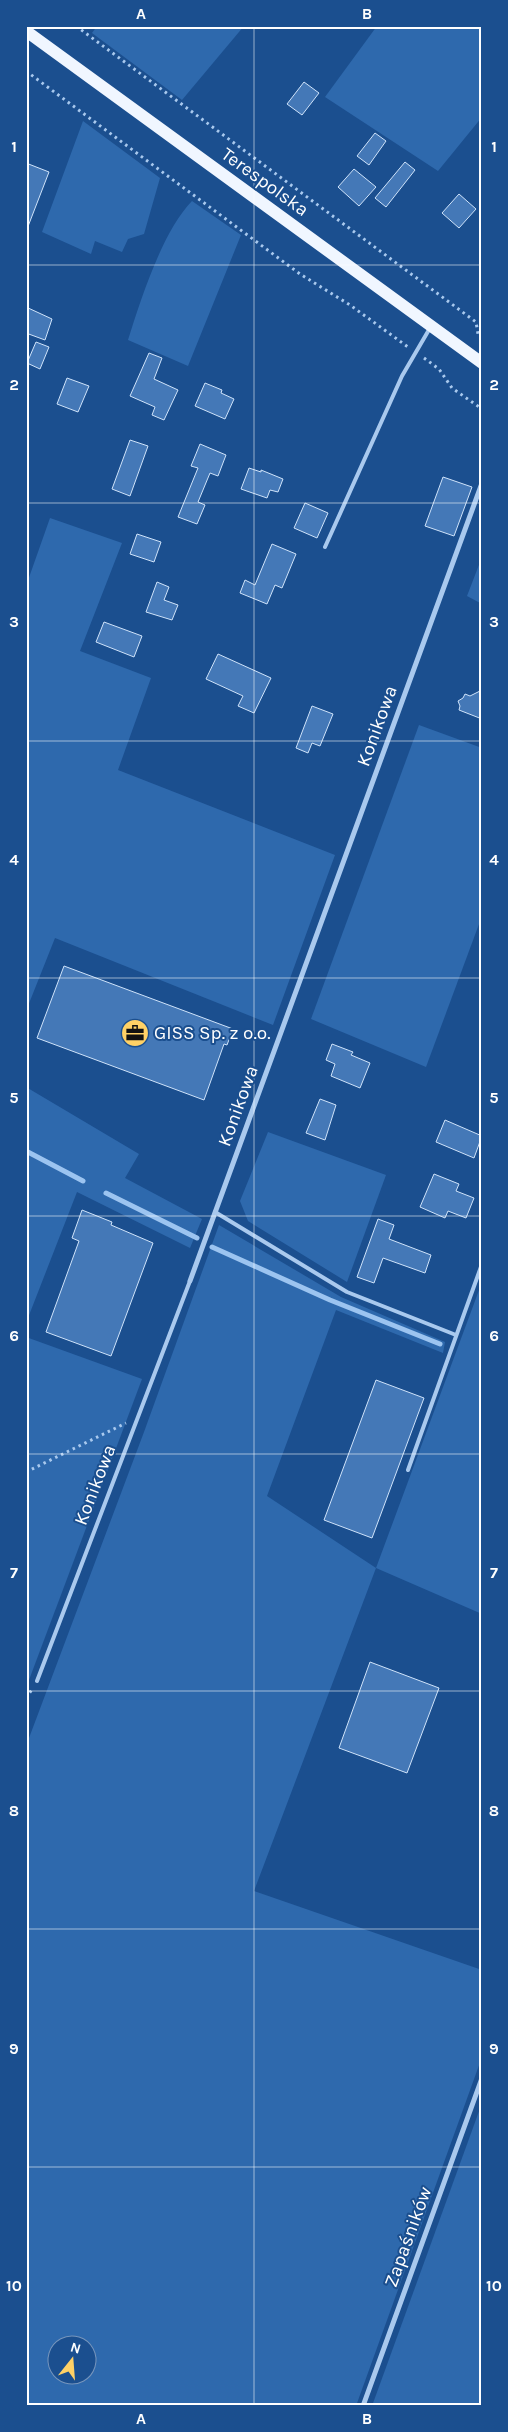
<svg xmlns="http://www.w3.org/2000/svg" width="508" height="2432" font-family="Karla,sans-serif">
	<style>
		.green { fill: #2e69ad; fill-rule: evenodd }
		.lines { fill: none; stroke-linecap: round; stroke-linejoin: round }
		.stream { stroke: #9cc4f0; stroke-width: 5 }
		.building { fill: #4478b7; stroke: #cfe3fa }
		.path { stroke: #a9c9ee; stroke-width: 3; stroke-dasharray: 2.5 4; stroke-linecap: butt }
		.service { stroke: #a9c9ee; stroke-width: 4 }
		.minor { stroke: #a9c9ee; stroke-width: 5 }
		.primary { stroke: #f0f6ff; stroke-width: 12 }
		.grid { fill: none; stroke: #fff; stroke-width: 1; stroke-opacity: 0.55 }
		.labels { text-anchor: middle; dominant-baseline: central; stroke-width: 4; stroke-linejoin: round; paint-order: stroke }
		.street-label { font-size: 19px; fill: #fff; stroke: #1b4f8f }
		.poi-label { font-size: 19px; fill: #fff; stroke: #1b4f8f; text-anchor: start }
		.neatline { fill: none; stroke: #fff; stroke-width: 2 }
		.grid-label { font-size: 16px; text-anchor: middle; font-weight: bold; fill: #fff }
	</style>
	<rect width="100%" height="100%" fill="#1b4f8f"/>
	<!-- green -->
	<g class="green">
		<polygon points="97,26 244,26 182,100 92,33"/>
		<polygon points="377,26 482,26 482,117 438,171 325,97"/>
		<polygon points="83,121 160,178 144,234 128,239 122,252 95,241 91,254 42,232"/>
		<path d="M192 201 241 235 188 366 128 340C141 299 162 232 192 201Z"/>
		<polygon points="50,518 122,543 80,651 151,678 118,770 335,855 273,1025 55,938 26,1011 26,586"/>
		<polygon points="482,557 482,604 467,596"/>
		<polygon points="419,725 482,748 482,916 426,1067 311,1019"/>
		<polygon points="26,1087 139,1154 125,1178 202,1219 190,1248 77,1192 26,1323"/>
		<polygon points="268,1132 386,1175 347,1282 248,1221 240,1201"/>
		<path d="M219 1225 341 1297 445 1342 443 1353 336 1310 267 1496 376 1568 482 1282V1614L376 1568 254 1891 482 1970V2057L356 2406H26V1746L144 1432ZM58 2344H88V2374H58Z"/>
		<polygon points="26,1337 142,1379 26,1688"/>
		<polygon points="482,2103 482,2406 372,2406"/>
	</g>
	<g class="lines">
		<!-- stream -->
		<g class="stream">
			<polyline points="26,1151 83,1181"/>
			<polyline points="106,1193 197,1238"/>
			<polyline points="212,1247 330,1300 440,1344"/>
		</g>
	</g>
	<!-- building -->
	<g class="building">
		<polygon points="304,82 319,93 302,115 287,104"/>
		<polygon points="375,133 386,141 369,165 357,156"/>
		<polygon points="405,162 415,170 386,207 375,198"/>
		<polygon points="26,163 49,172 27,229 26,229"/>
		<polygon points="354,169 376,187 359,206 338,187"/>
		<polygon points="459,194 476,209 459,228 442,213"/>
		<polygon points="26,307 52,319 45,340 26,333"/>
		<polygon points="36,342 49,347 40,369 27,363"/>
		<polygon points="149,353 162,358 154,379 178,390 164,420 152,415 155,407 130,396"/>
		<polygon points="67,378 89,386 78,412 57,404"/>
		<polygon points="205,383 222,390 221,393 234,399 225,419 195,406"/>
		<polygon points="130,440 148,446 130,496 112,489"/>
		<polygon points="200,444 226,455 218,476 210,473 198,502 205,505 197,524 178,517 198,468 191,466"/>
		<polygon points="249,468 261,472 261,470 283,479 278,492 270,490 267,498 241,489"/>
		<polygon points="443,477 472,487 454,536 425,526"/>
		<polygon points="305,503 328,513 317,538 294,528"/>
		<polygon points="137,534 161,542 154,562 130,554"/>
		<polygon points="272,544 296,554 282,588 275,585 267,604 240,593 245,580 255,585"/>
		<polygon points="157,582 169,587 164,600 178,605 172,620 146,612"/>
		<polygon points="104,622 142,636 134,657 96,642"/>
		<polygon points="218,654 271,678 254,713 238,706 243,696 206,679"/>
		<polygon points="482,690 482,719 459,710 460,706 458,701 463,698 465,694 470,696"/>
		<polygon points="312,706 333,714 320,746 312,743 308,753 296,748"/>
		<polygon points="64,966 233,1029 227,1045 224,1044 204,1100 37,1038"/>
		<polygon points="332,1044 353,1052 351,1055 370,1063 360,1088 331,1076 335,1064 326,1060"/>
		<polygon points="320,1099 336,1105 325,1140 306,1133"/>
		<polygon points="445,1120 482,1136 474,1158 436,1142"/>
		<polygon points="434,1174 459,1184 456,1191 474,1198 466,1218 448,1211 445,1218 420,1207"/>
		<polygon points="82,1210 112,1222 111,1225 153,1243 111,1356 46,1332 79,1241 72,1238"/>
		<polygon points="378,1219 394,1225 389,1239 431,1255 425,1273 383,1258 374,1283 357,1277"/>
		<polygon points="376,1380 424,1398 372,1538 324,1520"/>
		<polygon points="370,1662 439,1688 407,1773 339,1748"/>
	</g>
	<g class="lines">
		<!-- path -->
		<g class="path">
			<polyline points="76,26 476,322 478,334 482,337"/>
			<polyline points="26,71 300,274 350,305 408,347"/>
			<polyline points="424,358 439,369 452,388 482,409"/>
			<polyline points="26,1472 126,1423"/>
			<polyline points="26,1698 33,1688"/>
		</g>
		<!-- service -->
		<g class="service">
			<polyline points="325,547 402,376 430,328"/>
			<polyline points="215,1212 347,1292 456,1335"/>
			<polyline points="408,1470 482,1264"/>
			<polyline points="37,1681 190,1281"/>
		</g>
		<!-- minor -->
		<g class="minor">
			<polyline points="190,1281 482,483"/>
			<polyline points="363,2406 482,2078"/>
		</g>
		<!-- primary -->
		<polyline class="primary" points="26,31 482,363"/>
	</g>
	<!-- grid -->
	<path class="grid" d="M254 26V2406M26 265H482M26 503H482M26 741H482M26 978H482M26 1216H482M26 1454H482M26 1691H482M26 1929H482M26 2167H482"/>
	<!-- icons -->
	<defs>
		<g id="office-disc" transform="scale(1.4375)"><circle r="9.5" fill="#ffd166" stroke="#1b4f8f"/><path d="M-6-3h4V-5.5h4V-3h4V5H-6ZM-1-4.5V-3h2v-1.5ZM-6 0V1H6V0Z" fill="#111"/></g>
	</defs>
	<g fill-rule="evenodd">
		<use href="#office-disc" x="135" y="1033"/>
	</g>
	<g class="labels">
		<!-- street labels -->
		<g class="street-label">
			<text transform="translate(265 182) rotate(36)">Terespolska</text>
			<text transform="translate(377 726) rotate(-70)">Konikowa</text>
			<text transform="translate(238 1106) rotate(-70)">Konikowa</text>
			<text transform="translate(95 1485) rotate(-69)">Konikowa</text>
			<text transform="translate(408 2237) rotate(-70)">Zapaśników</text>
		</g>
		<!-- poi labels -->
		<g class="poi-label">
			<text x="154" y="1033">GISS Sp. z o.o.</text>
		</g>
	</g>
	<!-- border -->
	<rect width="508" height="2432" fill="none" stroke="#1b4f8f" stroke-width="55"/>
	<!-- north arrow -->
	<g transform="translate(72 2360) rotate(17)"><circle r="24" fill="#1b4f8f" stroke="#7695bc"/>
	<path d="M0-4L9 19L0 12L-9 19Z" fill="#ffd166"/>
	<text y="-8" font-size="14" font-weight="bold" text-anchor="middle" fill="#ffffff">N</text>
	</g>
	<rect x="28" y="28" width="452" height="2376" class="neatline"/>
	<g class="grid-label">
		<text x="141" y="19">A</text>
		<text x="367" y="19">B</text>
		<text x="14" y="152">1</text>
		<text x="494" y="152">1</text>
		<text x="14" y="390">2</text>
		<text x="494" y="390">2</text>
		<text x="14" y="627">3</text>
		<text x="494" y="627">3</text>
		<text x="14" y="865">4</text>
		<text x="494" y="865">4</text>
		<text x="14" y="1103">5</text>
		<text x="494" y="1103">5</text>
		<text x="14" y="1341">6</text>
		<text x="494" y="1341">6</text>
		<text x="14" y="1578">7</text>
		<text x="494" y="1578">7</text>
		<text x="14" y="1816">8</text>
		<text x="494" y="1816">8</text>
		<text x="14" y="2054">9</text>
		<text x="494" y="2054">9</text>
		<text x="14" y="2291">10</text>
		<text x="494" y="2291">10</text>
		<text x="141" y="2424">A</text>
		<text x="367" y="2424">B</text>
	</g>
</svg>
